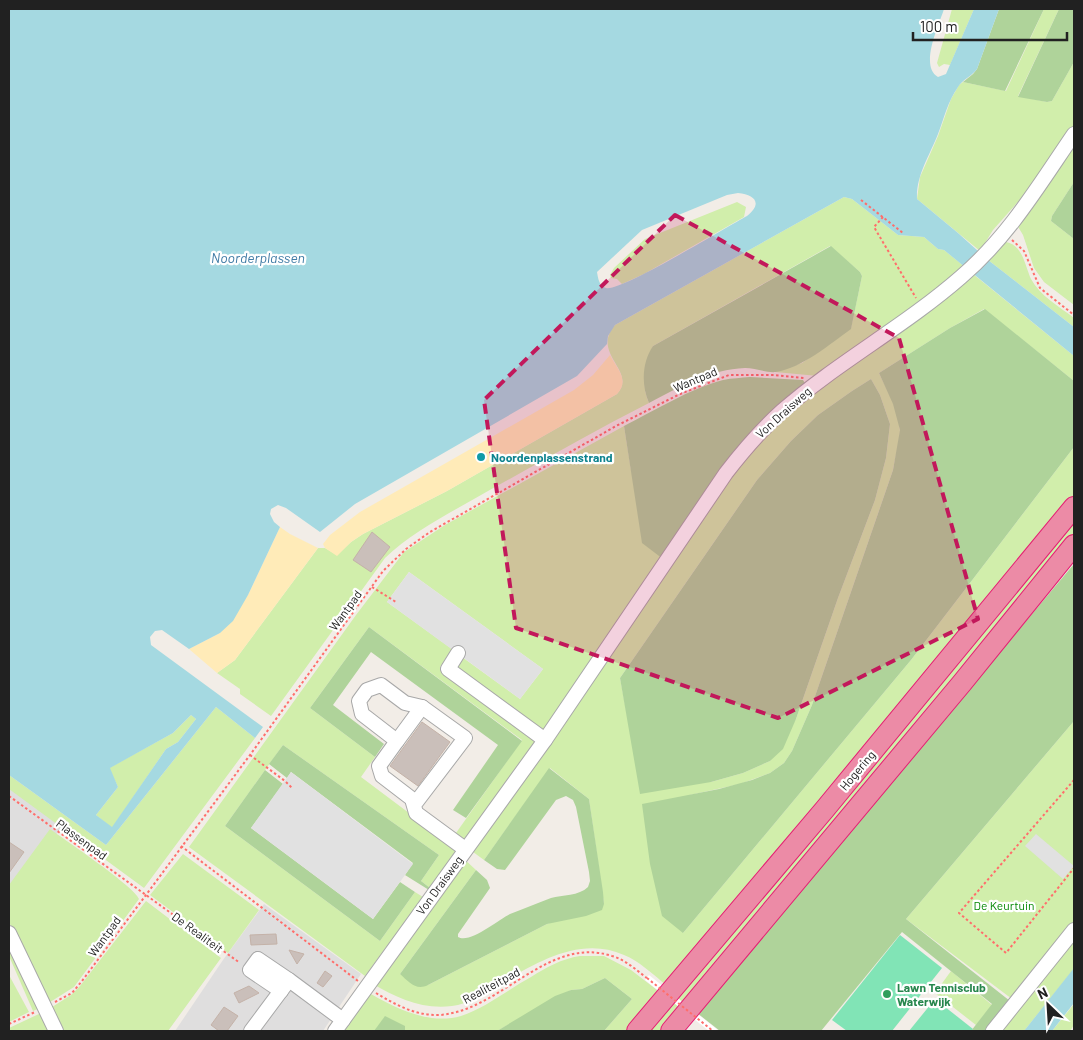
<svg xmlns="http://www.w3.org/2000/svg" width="1083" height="1040" font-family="Barlow,sans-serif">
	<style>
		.residential { fill: #dfdede }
		.grass { fill: #d1eeab; fill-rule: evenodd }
		.forest { fill: #afd39a }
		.sand { fill: #ffebb8 }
		.pitch { fill: #81e4b6 }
		.parking { fill: #e1e1e1 }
		.water { fill: #a5d9e1; fill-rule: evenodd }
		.pier { fill: #fff }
		.building { fill: #cabfba; stroke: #c4b2a8 }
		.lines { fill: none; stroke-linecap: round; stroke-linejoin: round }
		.minor-casing { stroke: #a8a8a8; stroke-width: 16 }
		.highway-casing { stroke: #e51e73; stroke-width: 22 }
		.path { stroke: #ff6e6b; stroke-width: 2; stroke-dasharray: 2.5 2.5; stroke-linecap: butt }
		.minor { stroke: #fff; stroke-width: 14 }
		.highway { stroke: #ec8ba6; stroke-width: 20 }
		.path-bridge { stroke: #ff6e6b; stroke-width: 2; stroke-dasharray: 2.5 2.5; stroke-linecap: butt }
		.marked { fill: #c2185b; fill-opacity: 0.2; stroke: #c2185b; stroke-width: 4; stroke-dasharray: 10 6; stroke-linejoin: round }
		.culture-dot { fill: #0f9aa8; stroke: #fff; stroke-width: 2 }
		.leisure-dot { fill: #2e9e5b; stroke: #fff; stroke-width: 2 }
		.labels { text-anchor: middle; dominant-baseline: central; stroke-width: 4.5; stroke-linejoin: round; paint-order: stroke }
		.street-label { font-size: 12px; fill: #212121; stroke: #fff }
		.culture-label { font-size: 12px; font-weight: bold; fill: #0d838f; stroke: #fff; text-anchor: start }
		.park-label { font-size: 12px; fill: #058805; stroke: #fff }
		.leisure-label { font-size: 12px; font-weight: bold; fill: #27864d; stroke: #fff; text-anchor: start }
		.water-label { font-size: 14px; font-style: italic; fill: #417ca6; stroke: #fff }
	</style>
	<rect width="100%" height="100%" fill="#f2ede7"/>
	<!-- residential -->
	<g class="residential">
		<polygon points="9,777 67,822 9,889"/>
		<polygon points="264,904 361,974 323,1031 175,1031 223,960"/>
	</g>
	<!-- grass -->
	<g class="grass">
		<polygon points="952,9 974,9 950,65 944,64 939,67 937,63"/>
		<polygon points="1044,9 1059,9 1018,96 1047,102 1052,101 1074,62 1074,126 1040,177 993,230 980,251 917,199 920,177 938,136 951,99 959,85 963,82 1006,91"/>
		<polygon points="1074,138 1074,182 1052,216 1051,221 1074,239 1074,305 1044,282 1034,268 1023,235 1017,225"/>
		<path d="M844 197 852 199 898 235 924 237 938 249 944 250 965 267 955 278 818 376 775 372 802 363 851 328 862 276 860 272 830 246 653 346C647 366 640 383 649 403 592 432 537 464 481 495 448 514 412 532 385 558L271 716 240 694V689L217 673 235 660 318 548H325L337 555 351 542 363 534 447 491 617 394C638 371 590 354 615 325Z"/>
		<polygon points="737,202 746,207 744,217 644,274 622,284 617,279 611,278 610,275 614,268 645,239"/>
		<path d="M1006 242C1023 245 1025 266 1031 279 1040 296 1060 307 1074 318V327L988 260Z"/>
		<path d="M973 274 1074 356V381L984 309 950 328 879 373C887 391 900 411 900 432 899 444 895 458 893 470L812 705 792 751 784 763 770 773 740 784 690 795 683 933 911 660 1074 447V495L667 986C654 975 639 961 624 955 579 935 534 964 497 986 483 994 468 1004 452 1006 423 1010 397 998 373 984L463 858 476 870 400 974 428 985 547 924 604 904 589 799 550 768 484 860 469 849 728 475 784 414ZM871 379 880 395 890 424 886 458 875 500 838 598 796 719 770 761 743 773 711 782 627 715 620 678 757 480 791 441 818 415 852 391Z"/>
		<polygon points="624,426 631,470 663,559 550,729 539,731 458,668 457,663 462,657 520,699 543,669 409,572 387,602 452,649 440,667 537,739 465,840 456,833 522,740 369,627 310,708 375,757 361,777 457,849 430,888 421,881 439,855 283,745 225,826 380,941 415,892 423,897 365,976 189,847 356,615 404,552 445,525"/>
		<polygon points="1074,519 1074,537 664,1031 648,1031"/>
		<polygon points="216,707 255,738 144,888 9,789 9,775 106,845"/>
		<polygon points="191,715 196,719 178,742 166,749 112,828 96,815 118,787 109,768 173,733"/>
		<polygon points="1074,721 1074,921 1012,999 906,919"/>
		<path d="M50 829C65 840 135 887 139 899L74 987 47 1004 9 922V885Z"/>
		<polygon points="183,854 259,910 228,953 150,895"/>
		<polygon points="146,901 221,958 168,1031 61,1031 49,1009 71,995 80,986"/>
		<polygon points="1074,936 1074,969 1024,1031 998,1031"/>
		<polygon points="9,942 40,1008 33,1011 9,956"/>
		<path d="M580 956H604L631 970 661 993 629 1031H604L632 999 605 978 582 989 571 990 497 1031H405V1026L374 1031H340L368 995 371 994C397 1009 430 1025 461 1016 485 1008 509 989 531 977 547 967 561 959 580 956Z"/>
		<polygon points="951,971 992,1005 976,1025 935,993"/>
		<polygon points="9,975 29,1012 9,1022"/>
		<polygon points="1074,1004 1074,1025 1070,1031 1052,1031"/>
		<polygon points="41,1013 50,1031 9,1031 9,1028"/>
	</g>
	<!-- forest -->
	<g class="forest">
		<polygon points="999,9 1044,9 1005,91 963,82 973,74 977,69"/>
		<polygon points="1059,9 1074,9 1074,62 1052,101 1047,102 1018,97"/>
		<polygon points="1074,182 1074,239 1051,221 1052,216"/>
		<path d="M831 246 860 272 862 276 851 329C830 344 802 368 776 372 766 373 755 368 745 368 711 369 679 387 649 403 641 385 642 362 653 346Z"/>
		<polygon points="985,309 1074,381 1074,447 911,660 683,933 662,916 650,864 642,804 719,789 752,780 770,773 784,763 792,751 812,705 893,470 900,430 893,404 879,373 950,328"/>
		<path d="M750 377 803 380 806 385 791 398 663 559 642 543 624 426C654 411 691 388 723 380 732 378 741 378 750 377Z"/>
		<polygon points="871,379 880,395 890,424 886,458 875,500 838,598 796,719 783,749 770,761 743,773 711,782 640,794 620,678 757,480 791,441 818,415 852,391"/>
		<polygon points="1074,564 1074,721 906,919 1010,1001 986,1031 971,1031 992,1004 902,932 821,1031 720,1031 697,1013"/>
		<polygon points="369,627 522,741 466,818 453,810 498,745 371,652 333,705 384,744 375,757 310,708"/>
		<polygon points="283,745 439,855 421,881 430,888 429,890 405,875 413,863 291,772 287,778 269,764"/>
		<path d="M549 768 589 799 603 892 604 904 602 910 586 916 547 924 428 985C416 991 409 982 400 974L476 870 487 880 490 888 458 934V937C470 944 498 920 510 914 524 909 537 903 551 898 562 895 579 896 588 887L590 881 589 872 576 807 573 800 566 796 556 800 505 870 497 869 484 860Z"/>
		<polygon points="265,770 283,784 251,828 373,919 400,882 415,892 380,941 225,826"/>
		<polygon points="605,978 632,999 604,1031 497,1031 555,996 571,990 582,989"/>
		<polygon points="385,1016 405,1026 405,1031 374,1031"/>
	</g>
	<!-- sand -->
	<g class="sand">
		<path d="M610 355C617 369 630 380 617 394L447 491 363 534 351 542 337 556 325 548 323 544 330 535 360 512 574 390 593 375Z"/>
		<polygon points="280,527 290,534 318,548 235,660 217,673 189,649 220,633 248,595"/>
	</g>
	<!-- pitch -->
	<g class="pitch">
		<polygon points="900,935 942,968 892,1031 847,1031 832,1020"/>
		<polygon points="935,999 973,1029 971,1031 909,1031"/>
	</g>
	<!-- parking -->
	<g class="parking">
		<polygon points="409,572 543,669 520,699 387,602"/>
		<polygon points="291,772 413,864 373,919 251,828"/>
		<polygon points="1036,834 1074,866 1063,879 1025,846"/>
	</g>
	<!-- water -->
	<g class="water">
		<path d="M9 9H944C939 25 919 66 938 77L946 74 974 9H999L977 69C972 76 962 80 958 87 948 101 944 118 938 134 930 155 916 175 917 199L958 233 988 260 1074 327V356L944 250 938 249 924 237 898 235 852 199 844 197 615 325 608 336 607 344 577 376 355 504 320 532 286 508 278 505 271 509 270 514 274 522 280 527 248 595 233 621 220 633 189 649 162 630 155 631 150 637 151 645 263 727 255 738 216 707 106 845 9 775ZM738 193C755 195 763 203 747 216 728 226 619 293 606 288 599 286 598 278 597 272L642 230 727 195ZM191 715 196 719 178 742 166 749 112 827 96 815 118 787 110 768 173 733Z"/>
		<polygon points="1074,968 1074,1003 1052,1031 1024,1031"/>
	</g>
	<!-- pier -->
	<polygon class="pier" points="649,975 719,1031 709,1031 645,980"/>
	<!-- building -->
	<g class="building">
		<polygon points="372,532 390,547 371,572 353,560"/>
		<polygon points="422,722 450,742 418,786 390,766"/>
		<polygon points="9,842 24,852 9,873"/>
		<polygon points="276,934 277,944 251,945 250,935"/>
		<polygon points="289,950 304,954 297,964"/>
		<polygon points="325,971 332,976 323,987 317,983"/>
		<polygon points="249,986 259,993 239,1003 234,993"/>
		<polygon points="224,1007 238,1016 227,1031 219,1031 211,1025"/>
	</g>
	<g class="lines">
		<!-- minor casing -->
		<g class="minor-casing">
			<g id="minor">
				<polyline points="458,653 448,669 545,740"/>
				<polyline points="397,741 422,707"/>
				<polyline points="414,805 465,738 422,707 405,703 381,685 367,690 359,701 362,714 397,741 379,766 382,776 412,799 416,813 465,849"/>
				<polyline points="9,933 56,1031"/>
				<polyline points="281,991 250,970 258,959 289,980"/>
				<polyline points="251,1031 289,980 343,1020"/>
				<path d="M335 1031 545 740 726 473C743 451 761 430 782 411 838 362 905 326 961 277 1009 236 1039 185 1074 134"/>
				<polyline points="993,1031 1074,930"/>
			</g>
		</g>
		<!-- highway casing -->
		<g class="highway-casing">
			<g id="highway">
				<polyline points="637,1031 825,809 1074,507"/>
				<polyline points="671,1031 962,683 1074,545"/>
			</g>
		</g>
		<!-- path -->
		<g class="path">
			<polyline points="861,200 903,233"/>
			<polyline points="883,217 874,227 916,298"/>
			<polyline points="1012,240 1024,251 1040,288 1074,315"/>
			<polyline points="372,587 396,602"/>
			<polyline points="250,755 285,781 293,789"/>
			<polyline points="1074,780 959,913 1006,953 1074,868"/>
			<polyline points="9,796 240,963"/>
			<polyline points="181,846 358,981"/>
			<path d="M376 993C396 1005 416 1016 440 1015 502 1010 548 935 612 956 626 960 636 970 647 978"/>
			<polyline points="55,1002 72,993 82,981 250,755 383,571 406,549 430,532 616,426 680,394 729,375 774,375 804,378"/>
			<polyline points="9,1024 35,1012"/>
		</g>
		<!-- minor -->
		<use href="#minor" class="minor"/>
		<!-- highway -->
		<use href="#highway" class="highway"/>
		<!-- path-bridge -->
		<polyline class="path-bridge" points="647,978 713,1031"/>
	</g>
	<!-- marked area -->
	<path class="marked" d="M675 215 899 338 978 619 778 718 516 628 484 400Z"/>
	<!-- markers -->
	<circle class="culture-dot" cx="481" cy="457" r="5"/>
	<circle class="leisure-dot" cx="887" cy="994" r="5"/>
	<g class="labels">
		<!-- street labels -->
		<g class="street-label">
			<text transform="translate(695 379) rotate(-23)">Wantpad</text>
			<text transform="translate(783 412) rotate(-42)">Von Draisweg</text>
			<text transform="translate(345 610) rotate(-54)">Wantpad</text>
			<text transform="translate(857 770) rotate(-50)">Hogering</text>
			<text transform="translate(82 839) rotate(36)">Plassenpad</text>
			<text transform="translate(439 885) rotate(-54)">Von Draisweg</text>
			<text transform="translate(198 932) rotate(36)">De Realiteit</text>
			<text transform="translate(104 936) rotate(-54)">Wantpad</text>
			<text transform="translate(491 985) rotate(-28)">Realiteitpad</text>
		</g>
		<!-- culture labels -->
		<g class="culture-label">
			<text x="491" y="457">Noordenplassenstrand</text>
		</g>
		<!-- park labels -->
		<g class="park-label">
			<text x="1004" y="905">De Keurtuin</text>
		</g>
		<!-- leisure labels -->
		<g class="leisure-label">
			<text x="897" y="987">Lawn Tennisclub<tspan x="897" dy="14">Waterwijk</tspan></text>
		</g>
		<!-- water labels -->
		<g class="water-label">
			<text x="258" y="257">Noorderplassen</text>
		</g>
	</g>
	<!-- border -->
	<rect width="1083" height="1040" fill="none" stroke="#212121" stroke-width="20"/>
	<!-- north arrow -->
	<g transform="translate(1048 1005) rotate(335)" stroke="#ffffff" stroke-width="4" paint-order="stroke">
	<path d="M0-4L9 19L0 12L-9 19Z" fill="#212121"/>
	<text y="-8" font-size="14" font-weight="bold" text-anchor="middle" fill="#212121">N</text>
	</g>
	<!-- scale -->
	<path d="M913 32v8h154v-8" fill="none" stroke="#212121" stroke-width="2.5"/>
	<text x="920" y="32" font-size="15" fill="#212121" stroke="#ffffff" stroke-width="4" paint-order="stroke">100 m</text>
</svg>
